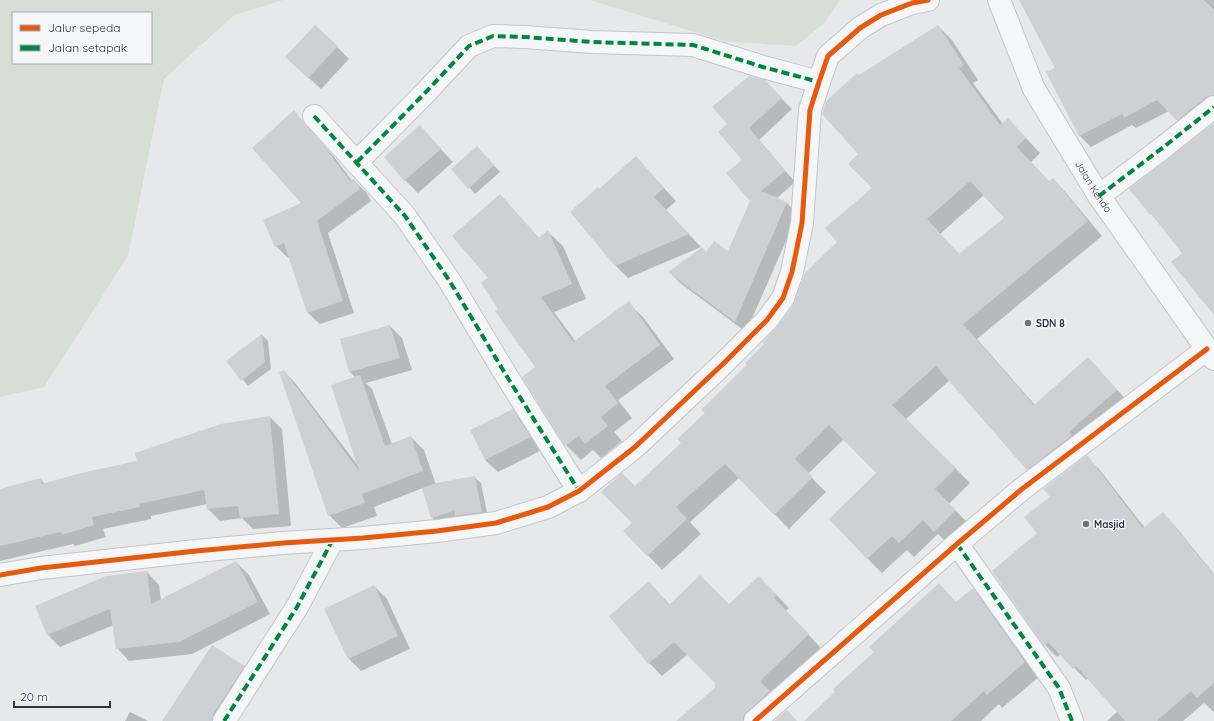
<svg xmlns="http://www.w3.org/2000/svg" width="1214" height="721" font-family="Quicksand,sans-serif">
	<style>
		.green { fill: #d6ded6; fill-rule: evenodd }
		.shadow { fill: #0003; fill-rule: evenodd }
		.building { fill: #ced0d3; fill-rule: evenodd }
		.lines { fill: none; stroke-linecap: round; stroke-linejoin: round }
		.minor-casing { stroke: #c4c6c8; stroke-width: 24 }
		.tertiary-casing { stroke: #c4c6c8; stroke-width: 24 }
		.minor { stroke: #f5f6f7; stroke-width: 22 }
		.tertiary { stroke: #f5f6f7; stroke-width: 22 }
		.quiet { stroke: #00873e; stroke-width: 4; stroke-dasharray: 8 4; stroke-linecap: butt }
		.cycleway-casing { stroke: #f4f6f9; stroke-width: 8 }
		.cycleway { stroke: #e8590c; stroke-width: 5 }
		.poi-dot { fill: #6c737f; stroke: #f4f6f9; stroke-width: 1.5 }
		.labels { text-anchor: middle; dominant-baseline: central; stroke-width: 3; stroke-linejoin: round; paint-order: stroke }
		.street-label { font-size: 10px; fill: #2b3445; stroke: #f4f6f9 }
		.poi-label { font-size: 10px; font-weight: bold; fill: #2b3445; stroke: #f4f6f9; text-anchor: start }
	</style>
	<rect width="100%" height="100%" fill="#e6e8ea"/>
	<!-- green -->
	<g class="green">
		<path d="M0 0H283L234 15 164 79 128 256 44 387 0 397ZM13 13H151V63H13Z"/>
		<polygon points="590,0 840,0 824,23 796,46 724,41"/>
	</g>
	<!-- shadow -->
	<g class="shadow">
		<polygon points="1030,0 1214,0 1214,110 1188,131 1169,111 1136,128 1132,125 1091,147 1080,136 1047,73 1056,68"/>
		<polygon points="316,26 349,59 321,89 300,70"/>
		<path d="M938 26 952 40 978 80 973 83 1003 124 1008 119 1040 153 1031 162 1049 182 1053 179 1067 194 1102 236 977 339 1035 405 1088 358 1131 405 1042 483 1028 469 950 380 906 419 970 483 949 504 970 525 949 545 938 534 914 557 907 550 882 573 868 559 830 519 878 473 844 439 808 474 826 492 789 529 739 478 690 522 701 534 662 570 625 531 633 523 635 487 682 443 778 328 839 242 873 189 860 154 859 76ZM984 195 1005 218 960 255 940 234Z"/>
		<polygon points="764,81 792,109 759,140 795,182 776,199 787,203 798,214 746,332 680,283 670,272 706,253 728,252 751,200 743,160 728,124"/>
		<polygon points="294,112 335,158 352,181 354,181 366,192 371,201 328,233 354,313 320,324 308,313 289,257 288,258 276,246 303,204"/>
		<polygon points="420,127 453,162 418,193 405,180"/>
		<polygon points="483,154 500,172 475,194 453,169"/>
		<polygon points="636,158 676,201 666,210 701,247 628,278 615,265 600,191"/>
		<polygon points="500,195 540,239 548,232 563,246 586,299 554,312 576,342 628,303 643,317 674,359 618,400 632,418 614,432 622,441 601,458 593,450 581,460 566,445 523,377 537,367 500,309 489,279"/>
		<polygon points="390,326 402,338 412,370 366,383 372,389 392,444 411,437 424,450 436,485 474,477 481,483 488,518 438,524 432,517 423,488 374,507 377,516 342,528 329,515 284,371 296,384 359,467 356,378 350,372"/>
		<polygon points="262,335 268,341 271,369 248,386 228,361"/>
		<polygon points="513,411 525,423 542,450 498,472 485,460"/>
		<polygon points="270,417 282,429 291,526 253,529 242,518 220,521 208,509 207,504 151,516 151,519 103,529 106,537 75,546 73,544 0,561 0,489 1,490 41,480 45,484 138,461"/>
		<polygon points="1087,457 1099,469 1145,528 1163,514 1175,526 1214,574 1214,712 1204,703 1183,721 1107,721 1118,711 1088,678 1086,680 1061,654 1057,657 1045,645 993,571 1038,533 1052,497"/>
		<polygon points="236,562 249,575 270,614 192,654 129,661 117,648 114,625 60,647 47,634 147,572 159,585 161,600"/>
		<polygon points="759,577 789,608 786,611 821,648 772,694 764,721 678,721 717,687 717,684 688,654 662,676 649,663 610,617 649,583 671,606 729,605"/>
		<polygon points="374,586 387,599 410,649 361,671 349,659"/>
		<polygon points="973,589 987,603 1039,677 1002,708 999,704 981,721 805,721"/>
		<polygon points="244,666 256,678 229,721 163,721"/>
		<polygon points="130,712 148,721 125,721"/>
	</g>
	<!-- building -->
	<g class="building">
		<polygon points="1019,0 1204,0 1214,10 1214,95 1206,97 1177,121 1157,100 1124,118 1122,114 1079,136 1046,72 1055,68"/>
		<polygon points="315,25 338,46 308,78 285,57"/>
		<path d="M938 25 964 65 959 68 1000 125 1008 118 1026 138 1017 147 1049 181 1053 178 1088 221 963 324 1034 405 1088 357 1117 390 1069 432 1072 435 1027 470 936 366 892 405 956 468 935 489 956 510 934 532 923 520 899 543 892 536 867 559 829 519 876 473 829 425 795 459 813 477 774 515 725 464 676 507 687 519 647 556 623 531 632 523 601 492 622 473 635 486 681 443 677 439 705 413 701 410 747 365 745 363 764 344 762 343 777 327 793 305 805 273 837 242 825 228 872 188 848 164 858 154 822 114 826 101 857 73 859 75ZM970 181 1004 218 959 254 927 219Z"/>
		<polygon points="749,76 765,80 782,98 749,128 785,171 761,191 787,202 735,322 668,272 702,247 706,252 714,241 728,251 750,201 726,173 742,160 718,132 727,124 712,107"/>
		<polygon points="294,110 323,145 350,181 354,179 360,189 317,221 343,301 307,313 284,243 275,247 263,220 301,203 252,148"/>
		<polygon points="1214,123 1214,315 1171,262 1182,253 1151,214 1150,215 1129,189"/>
		<polygon points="420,125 441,149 404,181 384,157"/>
		<polygon points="477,146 494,165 468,189 451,169"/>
		<polygon points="636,156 664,188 654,197 689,234 615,266 570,212 598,187 599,189"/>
		<polygon points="500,194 539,238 548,230 572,284 541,297 573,342 629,301 660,345 605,386 618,403 601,417 608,426 585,444 579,436 565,446 522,377 535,367 495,311 498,309 481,283 488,278 452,236"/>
		<polygon points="390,325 400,358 349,372 340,339"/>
		<polygon points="262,334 265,362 241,381 226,361"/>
		<polygon points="284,370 359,471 331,385 360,375 385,446 411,436 423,471 362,494 365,503 328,516 279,372"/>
		<polygon points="513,409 531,437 485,460 470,430"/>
		<polygon points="270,416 279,514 240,518 238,506 207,509 204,490 139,504 140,507 92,517 94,525 62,535 61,532 0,546 0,489 41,478 42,484 77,474 137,461 135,453 221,424"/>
		<polygon points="1087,455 1143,528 1163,512 1214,575 1214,683 1197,698 1191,691 1157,721 1125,721 1076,666 1073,669 1048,642 1044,646 992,571 1037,533 1024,517 1050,497 1043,489"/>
		<polygon points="475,476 482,512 455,516 454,511 431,518 422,488 436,483"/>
		<polygon points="236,561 258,602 179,642 116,649 110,609 47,635 35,606 106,576 147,571 151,604"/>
		<polygon points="700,575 729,604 759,576 777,595 774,598 809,634 760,681 770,691 747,712 743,717 743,721 676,721 716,687 714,685 716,684 674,642 648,664 609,616 649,581 669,605"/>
		<polygon points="939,583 956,602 973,588 1025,662 987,695 984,691 951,721 804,721 835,692 833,689 874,652 869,647"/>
		<polygon points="374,585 398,636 348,659 324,609"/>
		<polygon points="212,645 245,666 213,714 212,721 162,721"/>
		<polygon points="787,710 797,721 774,721"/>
	</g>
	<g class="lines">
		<!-- minor casing -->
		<g class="minor-casing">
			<g id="minor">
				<polyline points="314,116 405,216 449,280 506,375 579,491"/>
				<polyline points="357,162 425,93 469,46 493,36 525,37 592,42 693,45 763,67 819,82"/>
				<polyline points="1099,196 1165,146 1214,107"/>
				<polyline points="957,544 1059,688 1072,721"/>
				<polyline points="0,575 41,568 196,551 283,543 363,538 437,531 496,523 548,507 579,491 635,447 725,362 767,320 783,298 792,272 802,223 810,110 819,82 828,56 860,28 881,15 912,3 928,0"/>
				<polyline points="224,721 297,607 332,541"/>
				<polyline points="755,721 957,544 1022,489 1207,349"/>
			</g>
		</g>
		<!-- tertiary casing -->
		<g class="tertiary-casing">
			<g id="tertiary">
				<path id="s1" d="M999 0 1034 89 1099 196 1214 359"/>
			</g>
		</g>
		<!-- minor -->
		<use href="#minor" class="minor"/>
		<!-- tertiary -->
		<use href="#tertiary" class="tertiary"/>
		<!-- quiet -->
		<g class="quiet">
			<polyline points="314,116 405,216 449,280 506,375 579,491"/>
			<polyline points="357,162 425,93 469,46 493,36 525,37 592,42 693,45 763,67 819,82"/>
			<polyline points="1099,196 1165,146 1214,107"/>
			<polyline points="957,544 1059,688 1072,721"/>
			<polyline points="224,721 297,607 332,541"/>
		</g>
		<!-- cycleway casing -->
		<g class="cycleway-casing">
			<g id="cycleway">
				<polyline points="0,575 41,568 196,551 283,543 363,538 437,531 496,523 548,507 579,491 635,447 725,362 767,320 783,298 792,272 802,223 810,110 819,82 828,56 860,28 881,15 912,3 928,0"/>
				<polyline points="755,721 957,544 1022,489 1207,349"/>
			</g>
		</g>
		<!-- cycleway -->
		<use href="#cycleway" class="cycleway"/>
	</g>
	<!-- markers -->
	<g class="poi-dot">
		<circle cx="1028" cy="323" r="4"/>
		<circle cx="1086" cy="524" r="4"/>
	</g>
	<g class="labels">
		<!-- street labels -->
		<g class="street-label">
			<text stroke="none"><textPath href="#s1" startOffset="210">Jalan Kendo</textPath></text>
		</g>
		<!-- poi labels -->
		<g class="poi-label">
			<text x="1036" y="323">SDN 8</text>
			<text x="1094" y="524">Masjid</text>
		</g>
	</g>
	<!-- legend -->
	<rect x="12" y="12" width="140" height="52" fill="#f4f6f9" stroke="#a4a8b1"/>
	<rect x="20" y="25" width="20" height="6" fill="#e8590c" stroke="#a4a8b1"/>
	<text x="48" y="32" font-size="12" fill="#2b3445">Jalur sepeda</text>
	<rect x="20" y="45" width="20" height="6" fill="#00873e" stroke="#a4a8b1"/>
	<text x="48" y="52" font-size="12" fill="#2b3445">Jalan setapak</text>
	<!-- scale -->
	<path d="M14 701v6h96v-6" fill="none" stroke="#2b3445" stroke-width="2"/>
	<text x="20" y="701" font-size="12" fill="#2b3445" stroke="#f4f6f9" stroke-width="3" paint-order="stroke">20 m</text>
</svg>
